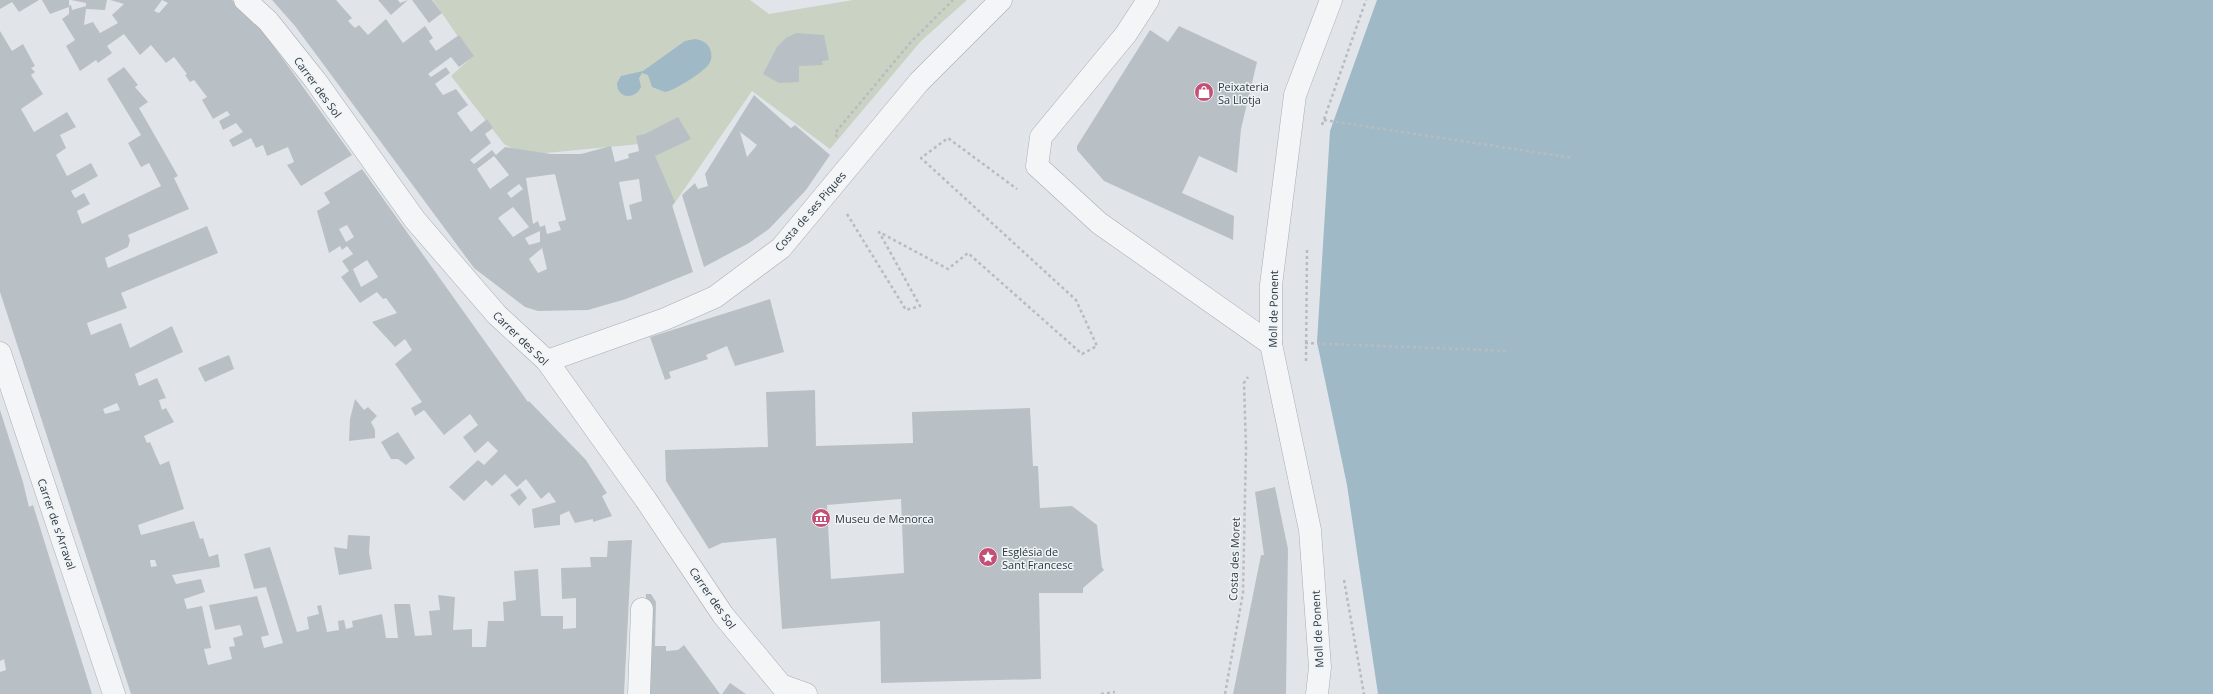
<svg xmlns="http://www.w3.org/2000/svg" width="2213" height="694" font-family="'Open Sans',sans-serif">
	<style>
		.green { fill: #c9d2c3 }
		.water { fill: #9fb9c6 }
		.building { fill: #b9c0c5; fill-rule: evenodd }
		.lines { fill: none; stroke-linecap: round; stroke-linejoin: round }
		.minor-casing { stroke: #a7adb3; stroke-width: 23 }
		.path { stroke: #b7bcc0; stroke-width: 2.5; stroke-dasharray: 3 3; stroke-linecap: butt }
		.minor { stroke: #f3f5f7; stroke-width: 22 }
		.labels { text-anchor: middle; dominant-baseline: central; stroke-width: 3; stroke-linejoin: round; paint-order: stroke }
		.poi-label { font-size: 11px; fill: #2b363f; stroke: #f0f4f6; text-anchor: start }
		.street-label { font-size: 11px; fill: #2b363f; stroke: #f0f4f6 }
	</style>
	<rect width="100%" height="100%" fill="#e1e5e9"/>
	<!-- green -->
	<polygon class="green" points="433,0 750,0 769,14 853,0 967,0 921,41 830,149 752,91 654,233 650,143 525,155 504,144 451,76 472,57"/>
	<!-- water -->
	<g class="water">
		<polygon points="1377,0 2213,0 2213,694 1378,694 1347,485 1317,342 1330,131"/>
		<path d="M695 39C701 40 707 42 710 49 712 54 712 59 709 64 705 71 674 91 665 92L652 87 648 75 642 73 639 78 641 87C635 100 617 99 617 83L621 76 643 71 685 41Z"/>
	</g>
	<!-- building -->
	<g class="building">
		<polygon points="0,0 39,0 19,12 12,2 0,9"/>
		<path d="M42 0H69V6L71 5 72 10 86 6V3L71 0H107L105 10 86 9 84 25 93 22 100 33 118 23 112 15 124 4 110 0H232L257 23 352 155 301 186 287 165 294 162 288 147 267 156 263 145 256 148 251 138 233 147 229 140 243 132 236 123 223 130 219 121 230 115 227 111 213 119 202 100 207 97 194 80 190 82 185 75 187 74 174 57 166 63 151 45 140 55 124 34 107 46 112 53 98 63 96 60 80 71 66 46 75 40 62 19 69 14V7L50 14ZM162 0 168 3 159 13 154 11Z"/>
		<path d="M272 0H336L352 18 348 21 355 28 359 25 368 35 386 19 403 43 425 26 433 38 429 41 436 51 459 35 474 56 459 67 451 57 428 74 431 77 446 67 450 73 435 84 443 95 456 89 468 105 457 113 471 132 487 119 493 128 485 134 491 143 470 160 474 164 492 150 496 155 505 147 551 154H581L611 146 615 162 629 158 628 154 639 151 636 136 645 134 678 117 691 139 655 156 675 202 672 205 693 272 626 299 588 310 538 311 525 307 474 268 295 26ZM494 156 509 175 490 189 477 169ZM555 174 566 220 558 222 561 230 547 234 545 225 540 227 538 221 533 224 526 178ZM639 179 642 201 629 205 632 219 627 220 619 182ZM519 184 523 189 511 198 507 193ZM513 207 529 227 513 237 498 218ZM540 231V242L529 245 525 238ZM542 248 547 269 538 273 529 259Z"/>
		<polygon points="378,0 398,0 400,3 408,0 391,15"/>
		<polygon points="412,0 432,0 442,13 429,23"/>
		<polygon points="1179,26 1257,62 1241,129 1237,173 1199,156 1182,193 1234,216 1233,240 1104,181 1077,150 1077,146 1150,30 1168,42"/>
		<path d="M0 31 12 51 23 44 35 66 31 68 35 72 31 75 43 94 21 109 34 132 67 112 76 127 60 135 66 148 56 155 67 176 91 163 98 176 71 191 75 198 84 193 90 204 77 211 82 224 161 186 149 163 141 167 128 143 141 135 107 79 124 67 138 85 135 87 148 102 139 108 178 176 174 178 189 209 128 235 130 240 128 247 105 258 108 268 207 226 218 253 121 293 127 308 87 323 91 335 121 323 130 348 172 326 183 352 135 374 139 386 157 378 166 398 159 400 162 410 166 408 174 422 144 436 147 443 150 442 160 465 169 461 184 509 138 525 141 535 194 521 200 539 203 538 209 557 218 554 220 567 172 575 176 584 201 579 205 592 184 599 187 609 202 606 211 648 204 649 208 665 232 659 229 647 235 646 233 638 243 635 240 625 215 630 209 605 257 596 269 635 261 637 264 648 283 643 266 587 254 589 244 554 270 547 297 632 309 629 307 617 319 614 317 606 321 605 327 632 339 630 338 621 344 620 346 629 353 627 352 621 382 614 386 638H398L394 604H410L415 636 432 635 429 611 440 610 438 595 455 597 453 630 472 629V647H486L488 621H504L503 602 516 600 514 571 538 569 541 616H563V629L576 628V598L562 599 561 568 591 567 590 557H607L608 541 632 540 624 694H131L0 292ZM117 403 120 410 105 414 103 409ZM150 560H155L157 566 151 567Z"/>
		<polygon points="796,33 824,35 829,60 822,61 823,65 799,66 799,82 779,83 763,74 777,47 786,38"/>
		<path d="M754 95 791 128 795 125 830 155 806 190 769 229 749 243 704 267 682 195 695 183 698 189 708 186 705 174ZM739 131 757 145 747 157 740 132Z"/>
		<path d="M362 169 528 402 529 401 586 460 607 493 602 496 612 516 593 522V519L575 523 569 511 560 515V525L534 528 532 509 556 502 549 492 541 499 526 479 517 487 505 474 492 486 486 480 464 501 449 487 478 460 484 465 498 451 488 441 475 453 463 437 478 425 470 414 444 435 424 410 415 416 411 408 422 402 395 364 412 350 405 339 395 347 372 322 397 313 386 298 383 299 377 292 360 303 341 277 349 271 342 261 353 254 347 246 342 250 340 246 329 253 317 211 330 203 324 193ZM347 225 354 237 346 242 339 229ZM367 260 378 277 361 287 353 269Z"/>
		<polygon points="770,299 784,352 735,366 727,346 706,355 708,359 669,372 671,378 665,380 650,337"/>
		<polygon points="229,355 234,369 205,382 198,368"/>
		<path d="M815 390 816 446 913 443 912 412 1030 408 1033 466H1038L1040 508 1072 506 1097 525 1102 567 1104 570 1083 588V593H1039L1041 679 881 683 880 621 782 629 776 538 722 543 709 549 666 481 665 450 768 447 766 392ZM901 499 904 573 831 579 827 505Z"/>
		<polygon points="355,399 364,410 368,407 377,416 371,422 375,430 375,438 349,441 350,419"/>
		<polygon points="0,410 23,482 29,507 33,505 92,694 0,694 0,672 6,670 4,659 0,661"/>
		<polygon points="398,432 415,458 406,465 398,459 391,459 381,442"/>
		<polygon points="1275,487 1288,549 1286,694 1233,694 1261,555 1264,555 1255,492"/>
		<polygon points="520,488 527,498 519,506 510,495"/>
		<polygon points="348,535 370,536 369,552 372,569 339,575 334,547 347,549"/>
		<polygon points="646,594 651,594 656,602 655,646 666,646 666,651 678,650 684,645 720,694 642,694"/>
		<polygon points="730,683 746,694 722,694"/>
	</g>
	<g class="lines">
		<!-- minor casing -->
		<g class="minor-casing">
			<g id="minor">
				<polyline points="245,0 268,21 315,80 415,220 497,315 547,361 646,500 723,615 781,685 806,694"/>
				<polyline points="1148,0 1126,34 1041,137 1037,166 1099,223 1271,344"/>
				<polyline points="0,353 114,694"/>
				<polyline points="547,361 665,319 715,297 781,248 919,82 1001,0"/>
				<polyline points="639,694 642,609"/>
				<polyline points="1317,694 1320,667 1310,530 1271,344 1271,285 1295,95 1331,0"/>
			</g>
		</g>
		<!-- path -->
		<g class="path">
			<polyline points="1324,120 1573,158"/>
			<polyline points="1322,125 1366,0"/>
			<polyline points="837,137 835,133 910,43 953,0"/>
			<polyline points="847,214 906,310 920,306 879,232 948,269 968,253 1082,354 1097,346 1076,300 921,158 948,138 1017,189"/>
			<polyline points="1305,343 1509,351"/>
			<polyline points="1306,361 1307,248"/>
			<polyline points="1344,580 1364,694"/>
			<polyline points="1101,694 1115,692"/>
			<polyline points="1225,694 1243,593 1246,448 1244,383 1248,377"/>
		</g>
		<!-- minor -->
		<use href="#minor" class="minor"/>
	</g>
	<!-- icons -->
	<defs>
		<g id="shop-disc" transform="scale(1)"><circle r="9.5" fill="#c45078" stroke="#f0f4f6"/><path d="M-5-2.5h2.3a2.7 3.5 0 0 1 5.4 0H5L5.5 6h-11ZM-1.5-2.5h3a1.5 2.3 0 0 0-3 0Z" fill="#fff"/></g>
		<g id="museum-disc" transform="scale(1)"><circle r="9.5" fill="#c45078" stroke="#f0f4f6"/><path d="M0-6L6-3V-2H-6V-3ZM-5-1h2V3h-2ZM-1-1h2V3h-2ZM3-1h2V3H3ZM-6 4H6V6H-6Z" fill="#fff"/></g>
		<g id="sight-disc" transform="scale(1)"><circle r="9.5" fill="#c45078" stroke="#f0f4f6"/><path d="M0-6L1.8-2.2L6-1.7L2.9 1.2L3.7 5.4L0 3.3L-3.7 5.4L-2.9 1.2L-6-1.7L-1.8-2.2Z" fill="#fff"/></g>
	</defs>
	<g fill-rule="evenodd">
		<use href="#shop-disc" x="1204" y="92"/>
		<use href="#museum-disc" x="821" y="518"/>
		<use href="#sight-disc" x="988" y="557"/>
	</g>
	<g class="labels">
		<!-- poi labels -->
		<g class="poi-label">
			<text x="1218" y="86">Peixateria<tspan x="1218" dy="13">Sa Llotja</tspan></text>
			<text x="835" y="518">Museu de Menorca</text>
			<text x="1002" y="551">Església de<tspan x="1002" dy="13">Sant Francesc</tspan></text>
		</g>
		<!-- street labels -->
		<g class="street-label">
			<text transform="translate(318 87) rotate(54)">Carrer des Sol</text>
			<text transform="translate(810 211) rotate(-49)">Costa de ses Piques</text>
			<text transform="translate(1273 309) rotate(-89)">Moll de Ponent</text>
			<text transform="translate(521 338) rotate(44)">Carrer des Sol</text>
			<text transform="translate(57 524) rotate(71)">Carrer de s'Arraval</text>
			<text transform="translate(1234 559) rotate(-88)">Costa des Moret</text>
			<text transform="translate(713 598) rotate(55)">Carrer des Sol</text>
			<text transform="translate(1317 629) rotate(-93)">Moll de Ponent</text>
		</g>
	</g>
</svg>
